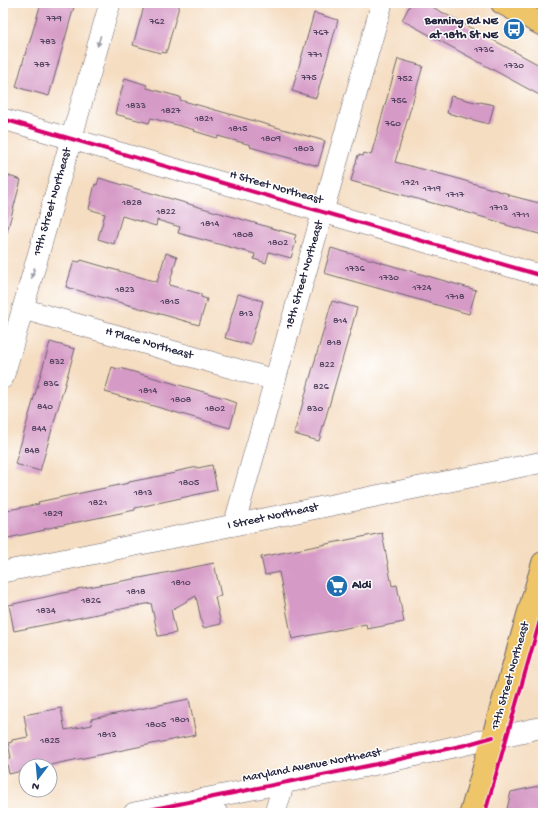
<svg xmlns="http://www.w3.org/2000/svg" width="546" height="816" font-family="'Gochi Hand',sans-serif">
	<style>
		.building { fill: #d59ac6 }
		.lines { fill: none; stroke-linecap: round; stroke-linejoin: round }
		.minor-casing { stroke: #6c636a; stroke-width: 22 }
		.major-casing { stroke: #6c636a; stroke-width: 24 }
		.minor { stroke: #fff; stroke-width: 21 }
		.major { stroke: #eec569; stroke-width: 22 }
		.cycleway-casing { stroke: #fff; stroke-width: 6 }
		.cycleway { stroke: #d6006c; stroke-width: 4 }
		.oneway { fill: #9c9ca7 }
		.labels { text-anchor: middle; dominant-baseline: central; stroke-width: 3; stroke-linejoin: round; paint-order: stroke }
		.number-label { font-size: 10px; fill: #4f405e }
		.poi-label { font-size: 12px; font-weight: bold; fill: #22223b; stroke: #fff; text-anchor: end }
		.street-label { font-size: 12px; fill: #22223b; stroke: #fff }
	</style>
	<rect width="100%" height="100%" fill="#fff"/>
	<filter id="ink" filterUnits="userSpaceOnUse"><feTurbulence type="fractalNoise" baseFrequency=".025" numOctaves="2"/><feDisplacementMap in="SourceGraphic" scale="8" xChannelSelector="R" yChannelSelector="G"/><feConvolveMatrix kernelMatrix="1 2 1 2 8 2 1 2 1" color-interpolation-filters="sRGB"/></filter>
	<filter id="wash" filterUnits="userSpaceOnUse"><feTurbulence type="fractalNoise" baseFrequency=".012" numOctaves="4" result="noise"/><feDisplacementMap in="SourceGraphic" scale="16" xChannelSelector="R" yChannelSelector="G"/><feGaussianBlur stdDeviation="0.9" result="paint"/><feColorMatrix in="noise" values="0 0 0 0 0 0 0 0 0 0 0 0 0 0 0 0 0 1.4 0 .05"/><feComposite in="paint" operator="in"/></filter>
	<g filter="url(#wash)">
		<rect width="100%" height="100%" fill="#f5ddc1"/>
		<g id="blocks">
			<!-- building -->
			<g class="building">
				<polygon points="41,3 75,3 49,96 16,87 28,44 29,44"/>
				<polygon points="145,3 180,3 166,53 161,52 160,53 133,45"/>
				<polygon points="411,3 425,3 543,67 543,97 402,20"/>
				<polygon points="314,13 338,20 316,98 292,91"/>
				<polygon points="398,59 423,66 395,162 452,177 509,194 508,195 543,204 543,235 506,225 506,224 462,211 351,181 358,155 363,156 364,153 371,155"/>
				<polygon points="125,78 147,85 147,88 180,97 180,100 325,141 318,166 250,147 251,145 218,136 217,138 194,131 195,130 151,118 149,123 115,114"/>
				<polygon points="451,96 479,103 480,102 494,105 489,124 447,113"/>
				<polygon points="3,174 21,180 7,232 3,232"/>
				<polygon points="99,178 296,235 294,240 296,241 291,258 269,252 266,263 254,259 255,254 178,233 180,227 157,220 156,226 122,216 114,244 98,239 105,214 89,209 95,184 97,185"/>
				<polygon points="331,248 476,290 469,314 324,273"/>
				<polygon points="166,253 177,257 169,285 201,294 201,297 207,299 199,325 66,287 74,261 80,262 81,260 157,282"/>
				<polygon points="238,294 263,301 250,345 225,338"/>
				<polygon points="332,301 357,308 319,441 294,434"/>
				<polygon points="50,342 75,349 40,471 15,464"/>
				<polygon points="112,367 120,370 120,368 228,399 227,400 237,403 230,428 105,392"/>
				<polygon points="212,465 217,490 135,508 135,510 44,529 45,530 8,538 3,511 39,504 38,502 129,483 129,482 175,473 174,472 197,467 198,468"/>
				<polygon points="382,533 392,586 397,585 404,622 367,629 366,624 292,639 279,572 265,575 261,557"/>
				<polygon points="214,563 221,596 215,597 221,624 203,628 196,596 171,610 176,633 158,636 151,603 14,631 9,605 77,590 77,589 145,577"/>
				<polygon points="189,699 196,735 45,766 26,766 26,770 9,774 6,759 11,758 8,743 12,742 12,740 28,737 24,715 61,708 65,730 92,725 91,719"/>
				<polygon points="543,785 543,813 506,813 511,792"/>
			</g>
		</g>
	</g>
	<g filter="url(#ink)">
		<use href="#blocks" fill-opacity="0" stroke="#6c636a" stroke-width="1"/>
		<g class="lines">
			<!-- minor casing -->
			<g class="minor-casing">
				<g id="minor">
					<polyline points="3,119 543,276"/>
					<polyline points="23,309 275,380"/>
					<polyline points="3,378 110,3"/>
					<polyline points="234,525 382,3"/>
					<polyline points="3,572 543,462"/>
					<polyline points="185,804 217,813"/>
					<polyline points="134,813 382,763 543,727"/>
					<polyline points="275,813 284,782"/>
				</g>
			</g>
			<!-- major casing -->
			<g class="major-casing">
				<g id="major">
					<polyline points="502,3 543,25"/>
					<polyline points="471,813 543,563"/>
				</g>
			</g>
			<!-- minor -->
			<use href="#minor" class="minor"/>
			<!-- major -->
			<use href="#major" class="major"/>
			<!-- cycleway casing -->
			<g class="cycleway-casing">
				<g id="cycleway">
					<polyline points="3,119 543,276"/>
					<polyline points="134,813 382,763 465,745 493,737"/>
					<polyline points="485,813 543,610"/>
				</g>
			</g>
			<!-- cycleway -->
			<use href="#cycleway" class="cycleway"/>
		</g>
		<!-- one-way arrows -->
		<defs><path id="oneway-solid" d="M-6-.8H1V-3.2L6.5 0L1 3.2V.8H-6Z"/></defs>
		<g class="oneway">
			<use href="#oneway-solid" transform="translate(99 41) rotate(106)"/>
			<use href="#oneway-solid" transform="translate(33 273) rotate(106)"/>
		</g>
	</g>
	<!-- icons -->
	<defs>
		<g id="bus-disc" transform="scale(1.15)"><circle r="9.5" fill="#1f6fb2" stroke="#fff"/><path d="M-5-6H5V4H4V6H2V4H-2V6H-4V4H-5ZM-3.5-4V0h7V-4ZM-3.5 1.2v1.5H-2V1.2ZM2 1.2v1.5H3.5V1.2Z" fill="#fff"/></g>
		<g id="supermarket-disc" transform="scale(1.15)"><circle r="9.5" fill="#1f6fb2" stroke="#fff"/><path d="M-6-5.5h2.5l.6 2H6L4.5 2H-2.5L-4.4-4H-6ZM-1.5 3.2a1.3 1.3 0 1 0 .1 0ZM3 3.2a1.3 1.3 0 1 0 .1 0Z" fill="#fff"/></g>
	</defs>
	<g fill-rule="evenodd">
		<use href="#bus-disc" x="514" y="29"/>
		<use href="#supermarket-disc" x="337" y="586"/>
	</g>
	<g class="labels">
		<!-- number labels -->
		<g class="number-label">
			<text x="54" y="19">779</text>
			<text x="157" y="22">762</text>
			<text x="321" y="33">767</text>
			<text x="48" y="42">783</text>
			<text x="484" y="50">1736</text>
			<text x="315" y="55">771</text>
			<text x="42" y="65">787</text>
			<text x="514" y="66">1730</text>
			<text x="309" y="78">775</text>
			<text x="405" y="79">752</text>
			<text x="399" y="101">756</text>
			<text x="136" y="106">1833</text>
			<text x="171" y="111">1827</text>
			<text x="204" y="119">1821</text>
			<text x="393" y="124">760</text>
			<text x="238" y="129">1815</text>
			<text x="271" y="139">1809</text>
			<text x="304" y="149">1803</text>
			<text x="410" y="183">1721</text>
			<text x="432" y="189">1719</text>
			<text x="455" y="195">1717</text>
			<text x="132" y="203">1828</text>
			<text x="499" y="208">1713</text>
			<text x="166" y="212">1822</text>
			<text x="521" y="215">1711</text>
			<text x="210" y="224">1814</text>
			<text x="243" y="235">1808</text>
			<text x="278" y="243">1802</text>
			<text x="355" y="269">1736</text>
			<text x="389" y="278">1730</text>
			<text x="422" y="288">1724</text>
			<text x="125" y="290">1823</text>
			<text x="455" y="297">1718</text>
			<text x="170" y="302">1815</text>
			<text x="246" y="314">813</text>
			<text x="340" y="321">814</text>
			<text x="334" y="343">818</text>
			<text x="57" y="362">832</text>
			<text x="327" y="365">822</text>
			<text x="51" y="384">836</text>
			<text x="321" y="387">826</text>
			<text x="148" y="391">1814</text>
			<text x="181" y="400">1808</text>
			<text x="45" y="407">840</text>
			<text x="215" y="409">1802</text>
			<text x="315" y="409">830</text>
			<text x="39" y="429">844</text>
			<text x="32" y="451">848</text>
			<text x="189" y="483">1805</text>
			<text x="143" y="493">1813</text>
			<text x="98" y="503">1821</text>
			<text x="53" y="514">1829</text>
			<text x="181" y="583">1810</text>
			<text x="136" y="592">1818</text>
			<text x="91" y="601">1826</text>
			<text x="46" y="611">1834</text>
			<text x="180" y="720">1801</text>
			<text x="156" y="725">1805</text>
			<text x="107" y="735">1813</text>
			<text x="50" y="741">1825</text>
		</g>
		<!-- poi labels -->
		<g class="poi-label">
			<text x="498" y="22">Benning Rd NE<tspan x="498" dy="14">at 18th St NE</tspan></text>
			<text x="352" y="586" text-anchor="start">Aldi</text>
		</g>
		<!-- street labels -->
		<g class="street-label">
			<text transform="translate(276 188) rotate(16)">H Street Northeast</text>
			<text transform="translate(53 202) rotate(-74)">19th Street Northeast</text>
			<text transform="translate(305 275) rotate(-74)">18th Street Northeast</text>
			<text transform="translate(149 344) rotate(16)">H Place Northeast</text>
			<text transform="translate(273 517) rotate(-12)">I Street Northeast</text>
			<text transform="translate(511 676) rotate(-74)">17th Street Northeast</text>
			<text transform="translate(312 766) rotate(-11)">Maryland Avenue Northeast</text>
		</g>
	</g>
	<!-- margin -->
	<rect width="546" height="816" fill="none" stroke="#fff" stroke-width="16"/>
	<!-- north arrow -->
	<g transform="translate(38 778) rotate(196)"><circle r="19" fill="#ffffff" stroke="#a7a7b1"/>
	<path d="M0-3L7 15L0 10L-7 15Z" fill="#1f6fb2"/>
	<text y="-6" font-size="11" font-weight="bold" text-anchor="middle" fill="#22223b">N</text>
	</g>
</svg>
